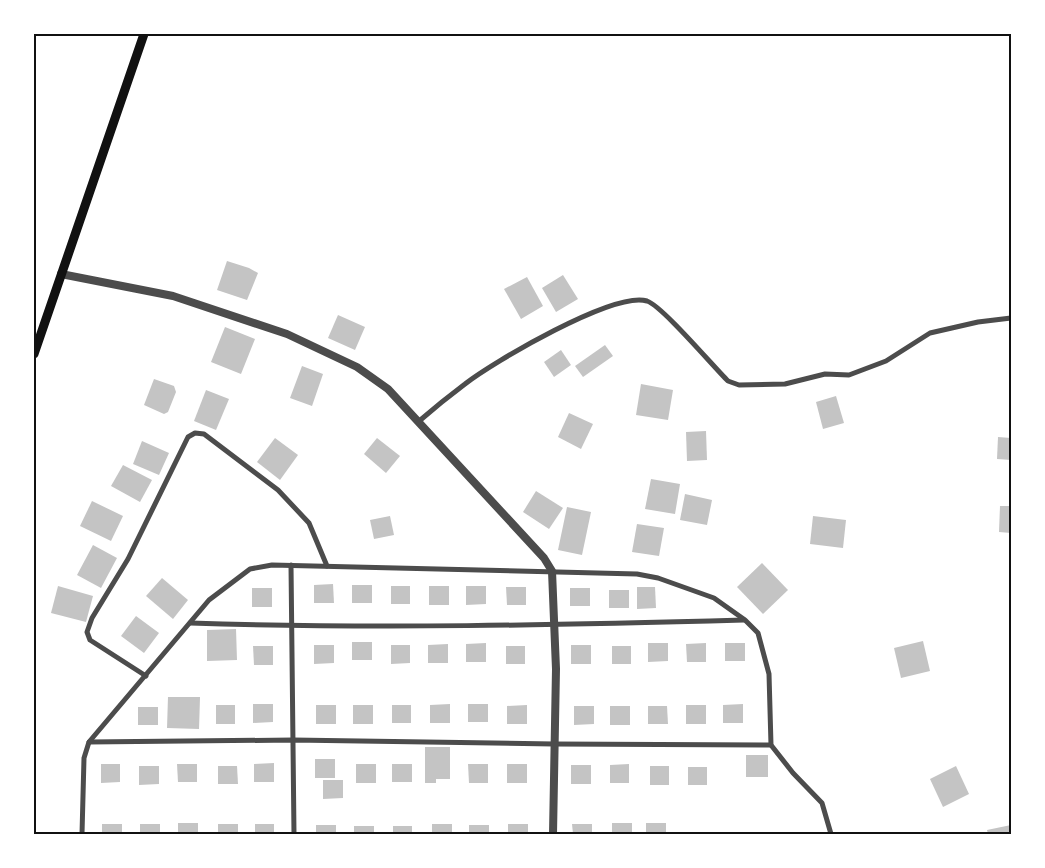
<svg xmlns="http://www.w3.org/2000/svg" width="1045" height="868" font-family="Inter,sans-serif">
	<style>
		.building { fill: #c4c4c4 }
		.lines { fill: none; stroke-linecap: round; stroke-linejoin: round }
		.minor { stroke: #4c4c4c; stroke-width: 5 }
		.tertiary { stroke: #4c4c4c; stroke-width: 8 }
		.secondary { stroke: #111; stroke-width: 9 }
		.neatline { fill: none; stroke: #111; stroke-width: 2 }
	</style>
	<rect width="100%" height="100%" fill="#fff"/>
	<!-- building -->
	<g class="building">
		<polygon points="227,261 249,268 258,273 247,300 217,290"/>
		<polygon points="563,275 578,299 556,312 542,288"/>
		<polygon points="527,277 543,306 521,319 504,289"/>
		<polygon points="338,315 365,327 355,350 328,338"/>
		<polygon points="225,327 255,339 241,374 211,362"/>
		<polygon points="605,345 613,356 583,377 575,366"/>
		<polygon points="561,350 571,365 554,377 544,362"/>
		<polygon points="302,366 323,374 312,406 290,398"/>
		<polygon points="154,379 174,386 176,392 168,412 164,414 144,405"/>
		<polygon points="641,384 673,390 668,420 636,415"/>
		<polygon points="206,390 229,399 216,430 194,421"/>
		<polygon points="836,396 844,423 823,429 816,402"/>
		<polygon points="569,413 593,424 581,449 558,437"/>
		<polygon points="706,431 707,460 687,461 686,432"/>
		<polygon points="998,437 1011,438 1011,460 997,459"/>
		<polygon points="275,438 298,455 280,480 257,462"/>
		<polygon points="377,438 400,456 386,473 364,454"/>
		<polygon points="142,441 169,453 159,475 133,464"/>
		<polygon points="123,465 152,480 140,502 111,486"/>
		<polygon points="651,479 680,484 675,514 645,509"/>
		<polygon points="536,491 563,508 549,529 523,512"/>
		<polygon points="685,494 712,500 707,525 680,520"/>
		<polygon points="92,501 123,516 111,541 80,526"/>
		<polygon points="1000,506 1011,506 1011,533 999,532"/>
		<polygon points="567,507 591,512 582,555 558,550"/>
		<polygon points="390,516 394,535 374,539 370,520"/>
		<polygon points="813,516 846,520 843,548 810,544"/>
		<polygon points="637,524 664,528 659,556 632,552"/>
		<polygon points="93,545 117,558 101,588 77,575"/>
		<polygon points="762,563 788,590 763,614 737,587"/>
		<polygon points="162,578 188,600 173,619 146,596"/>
		<polygon points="333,584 334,603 314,603 314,585"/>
		<rect x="352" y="585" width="20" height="18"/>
		<polygon points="58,586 93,596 86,622 51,613"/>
		<rect x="391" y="586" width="19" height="18"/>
		<rect x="429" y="586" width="20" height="19"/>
		<polygon points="466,586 486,586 486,604 466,605"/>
		<polygon points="506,587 526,587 526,605 507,605"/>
		<polygon points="637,587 655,587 656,608 637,609"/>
		<rect x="252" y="588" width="20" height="19"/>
		<rect x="570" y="588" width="20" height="18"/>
		<rect x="609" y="590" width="20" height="18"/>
		<polygon points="136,616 159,633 144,653 121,636"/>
		<polygon points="236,629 237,660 207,661 207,630"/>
		<polygon points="923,641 930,671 901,678 894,648"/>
		<rect x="352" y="642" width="20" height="18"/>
		<polygon points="486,643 486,662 466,662 466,644"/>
		<polygon points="648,643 668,643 668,661 648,662"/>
		<polygon points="706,643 706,662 687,662 686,644"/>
		<rect x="725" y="643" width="20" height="18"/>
		<polygon points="448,644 448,663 428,663 428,645"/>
		<polygon points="314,645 334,645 334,663 314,664"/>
		<polygon points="391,645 410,645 410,663 391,664"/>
		<rect x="571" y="645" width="20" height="19"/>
		<polygon points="253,646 273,646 273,665 254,665"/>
		<rect x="506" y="646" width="19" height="18"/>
		<rect x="612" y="646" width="19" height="18"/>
		<polygon points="168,697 200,697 199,729 167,728"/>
		<polygon points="253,704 273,704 273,722 253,723"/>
		<polygon points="450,704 450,723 430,723 430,705"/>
		<rect x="468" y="704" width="20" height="18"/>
		<polygon points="743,704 743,723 723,723 723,705"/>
		<rect x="216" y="705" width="19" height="19"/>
		<rect x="316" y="705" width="20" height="19"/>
		<rect x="353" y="705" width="20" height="19"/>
		<rect x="392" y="705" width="19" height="18"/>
		<polygon points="527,705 527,724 507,724 507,706"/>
		<rect x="686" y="705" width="20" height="19"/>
		<polygon points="574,706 594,706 594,724 574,725"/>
		<rect x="610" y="706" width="20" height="19"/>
		<polygon points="648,706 667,706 668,724 648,724"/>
		<rect x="138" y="707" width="20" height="18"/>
		<polygon points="425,747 450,747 450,779 436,779 436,783 425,783"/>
		<rect x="746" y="755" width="22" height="22"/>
		<rect x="315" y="759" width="20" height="19"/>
		<polygon points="274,763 274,782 254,782 254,764"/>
		<polygon points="101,764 120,764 120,782 101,783"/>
		<polygon points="177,764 197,764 197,782 178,782"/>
		<rect x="356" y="764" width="20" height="19"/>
		<rect x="392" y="764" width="20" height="18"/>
		<polygon points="468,764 488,764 488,783 469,783"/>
		<rect x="507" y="764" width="20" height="19"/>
		<polygon points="629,764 629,783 610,783 610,765"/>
		<rect x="571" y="765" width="20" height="19"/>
		<polygon points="139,766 159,766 159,784 139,785"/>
		<polygon points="218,766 237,766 238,784 218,784"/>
		<rect x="650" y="766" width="19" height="19"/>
		<polygon points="956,766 969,794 943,807 930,779"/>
		<rect x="688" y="767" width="19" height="18"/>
		<polygon points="323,780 343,780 343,798 323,799"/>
		<rect x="178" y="823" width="20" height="11"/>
		<rect x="612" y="823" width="20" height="11"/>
		<rect x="646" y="823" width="20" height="11"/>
		<rect x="102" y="824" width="20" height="10"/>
		<rect x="140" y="824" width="20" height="10"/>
		<rect x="218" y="824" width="20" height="10"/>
		<rect x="255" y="824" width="19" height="10"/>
		<rect x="432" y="824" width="20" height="10"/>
		<rect x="508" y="824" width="20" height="10"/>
		<polygon points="572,824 592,824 592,834 573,834"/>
		<rect x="316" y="825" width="20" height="9"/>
		<rect x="469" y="825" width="20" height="9"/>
		<polygon points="1011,825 1011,834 988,834 987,830"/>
		<rect x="354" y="826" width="20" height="8"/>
		<rect x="393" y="826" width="19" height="8"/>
	</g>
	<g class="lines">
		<!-- minor -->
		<g class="minor">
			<path d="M418 422C433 409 449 396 465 384 493 362 614 291 647 301 662 306 712 365 728 381L739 385 785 384 825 374 849 375 886 361 930 333 978 322 1011 318"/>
			<polyline points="291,565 294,834"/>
			<path d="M190 623C375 629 559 625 744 620"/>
			<polyline points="146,676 90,640 87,632 92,618 128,559 188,437 195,433 204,434 278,490 309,523 327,566"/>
			<polyline points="89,742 293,740 554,744 771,745"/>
			<polyline points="82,834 84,758 89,742 209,600 250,569 272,565 637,574 658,578 714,598 745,620 758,633 769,674 771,745 793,773 822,803 831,834"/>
		</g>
		<!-- tertiary -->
		<polyline class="tertiary" points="61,274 173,296 287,334 357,367 388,389 544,558 552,571 556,669 553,834"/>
		<!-- secondary -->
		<polyline class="secondary" points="34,354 144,34"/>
	</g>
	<!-- border -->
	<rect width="1045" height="868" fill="none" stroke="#ffffff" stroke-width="70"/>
	<rect x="35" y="35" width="975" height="798" class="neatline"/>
</svg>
